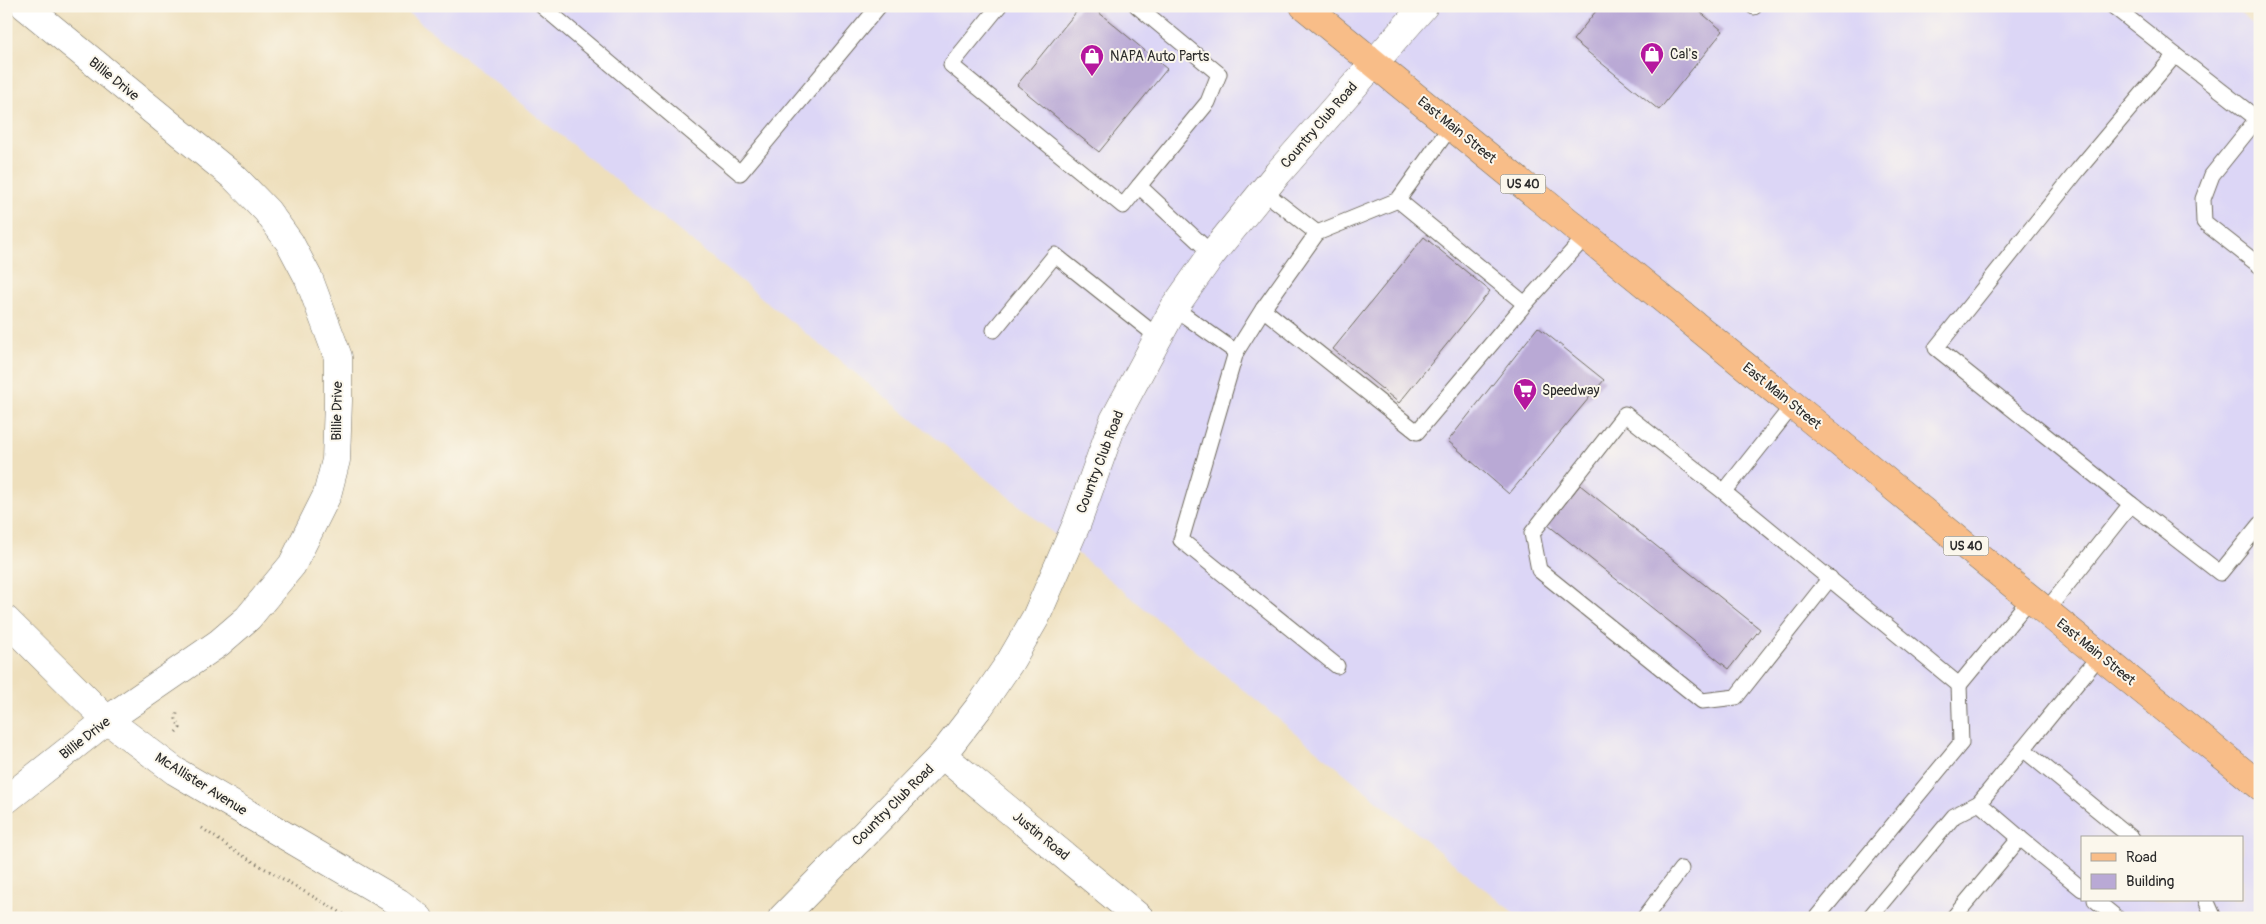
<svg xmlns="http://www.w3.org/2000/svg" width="2266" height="924" font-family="Pangolin,sans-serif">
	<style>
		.built { fill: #dcd6f6; fill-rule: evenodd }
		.building { fill: #b9a9d5 }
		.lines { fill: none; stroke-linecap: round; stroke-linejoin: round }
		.lane-casing { stroke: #6f6a5e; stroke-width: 17 }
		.street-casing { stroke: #6f6a5e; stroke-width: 29 }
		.primary-casing { stroke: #6f6a5e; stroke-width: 29 }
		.path { stroke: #6f6a5e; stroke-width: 3; stroke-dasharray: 1 4; stroke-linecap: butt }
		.lane { stroke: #fff; stroke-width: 15 }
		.street { stroke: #fff; stroke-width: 28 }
		.primary { stroke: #f8bd88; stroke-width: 28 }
		.labels { text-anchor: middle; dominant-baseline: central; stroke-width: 4; stroke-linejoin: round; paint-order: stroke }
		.shield { fill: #fbf7ec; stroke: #696865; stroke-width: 1 }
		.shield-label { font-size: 12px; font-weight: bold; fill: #2b2b2b }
		.poi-label { font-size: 14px; fill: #2b2b2b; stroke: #fbf7ec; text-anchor: start }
		.street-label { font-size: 14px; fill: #2b2b2b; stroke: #fbf7ec }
	</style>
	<rect width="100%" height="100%" fill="#fbf7ec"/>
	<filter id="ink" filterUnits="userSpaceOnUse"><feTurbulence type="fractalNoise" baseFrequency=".02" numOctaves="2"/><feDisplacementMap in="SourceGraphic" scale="10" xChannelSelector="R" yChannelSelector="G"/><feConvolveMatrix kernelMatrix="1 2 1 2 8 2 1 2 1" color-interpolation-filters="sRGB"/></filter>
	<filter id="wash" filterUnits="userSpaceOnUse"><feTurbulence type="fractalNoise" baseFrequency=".0096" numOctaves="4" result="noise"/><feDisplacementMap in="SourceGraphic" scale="20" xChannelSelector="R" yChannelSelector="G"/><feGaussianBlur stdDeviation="1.12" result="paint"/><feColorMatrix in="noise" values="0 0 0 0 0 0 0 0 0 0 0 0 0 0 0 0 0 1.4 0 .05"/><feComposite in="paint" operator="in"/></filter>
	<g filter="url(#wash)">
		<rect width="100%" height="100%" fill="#eedfbc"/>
		<!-- built -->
		<path class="built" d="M400 6H2231L2260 30V918H1520L1025 510ZM2082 838H2242V900H2082Z"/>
		<g id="blocks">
			<!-- building -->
			<g class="building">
				<polygon points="1081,6 1091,6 1167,69 1099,152 1017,85"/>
				<polygon points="1600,6 1693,6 1723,31 1659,110 1573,40"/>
				<polygon points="1424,237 1490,291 1399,403 1333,349"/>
				<polygon points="1538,327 1604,380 1509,494 1448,441"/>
				<polygon points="1580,485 1760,629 1729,669 1548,525"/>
			</g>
		</g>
	</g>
	<g filter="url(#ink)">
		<use href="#blocks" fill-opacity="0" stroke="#6f6a5e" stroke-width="1"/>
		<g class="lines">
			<!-- lane casing -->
			<g class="lane-casing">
				<g id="lane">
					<polyline points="542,6 740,173 879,6"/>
					<polyline points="999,6 951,65 1123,206 1139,186 1212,254"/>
					<polyline points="1137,6 1219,74 1208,102 1139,186"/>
					<polyline points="1753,6 1754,7"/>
					<polyline points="2175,55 2260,121"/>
					<polyline points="2257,119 2212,175 2203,199 2204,222 2260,266"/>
					<polyline points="1263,191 1317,233"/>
					<polyline points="1398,200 1525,304 1586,236"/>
					<polyline points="1174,308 1236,352 1263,309 1317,233 1398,200 1451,126"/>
					<polyline points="1263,309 1417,432 1525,304"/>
					<polyline points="994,330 1055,255 1158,337"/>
					<polyline points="1236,352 1181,540 1337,666"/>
					<polyline points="1793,405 1724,492 1959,685 2030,599"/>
					<polyline points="1724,492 1625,414 1532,533 1539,570 1702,701 1736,697 1830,578"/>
					<polyline points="2131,504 2220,573 2260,524"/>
					<polyline points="2046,611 2131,504 1936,348 2078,170 2175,55 2113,6"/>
					<polyline points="2023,749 2132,838"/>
					<polyline points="2020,838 2082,889"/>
					<polyline points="2095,900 2117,918"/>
					<polyline points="2206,900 2214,918"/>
					<polyline points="1644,918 1681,869"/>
					<polyline points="1816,918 1961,743 1959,685"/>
					<polyline points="1869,918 1954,816 1979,803"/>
					<polyline points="1953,918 2020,838 1979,803 2100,655"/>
				</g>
			</g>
			<!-- street casing -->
			<g class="street-casing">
				<g id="street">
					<polyline points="6,620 107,720 175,771 398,902 419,918"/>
					<polyline points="942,755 1140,918"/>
					<polyline points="6,800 107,720 219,643 248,618 292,565 327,495 336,460 338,401 338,357 309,279 290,243 267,211 234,177 25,6"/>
					<polyline points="782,918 942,755 980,706 1010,662 1036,617 1077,523 1114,420 1174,308 1212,254 1278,173 1424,6"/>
				</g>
			</g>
			<!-- primary casing -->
			<g class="primary-casing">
				<polyline id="primary" points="1304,6 2260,786"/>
			</g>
			<!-- path -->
			<g class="path">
				<polyline points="176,732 180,728 176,719 177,713"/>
				<polyline points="202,828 233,850 350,918"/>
			</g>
			<!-- lane -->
			<use href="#lane" class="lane"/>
			<!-- street -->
			<use href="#street" class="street"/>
			<!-- primary -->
			<use href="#primary" class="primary"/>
		</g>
	</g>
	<!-- icons -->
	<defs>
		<g id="shop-pin" transform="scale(1.25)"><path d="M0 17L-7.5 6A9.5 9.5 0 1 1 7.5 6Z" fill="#b5179e" stroke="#fbf7ec"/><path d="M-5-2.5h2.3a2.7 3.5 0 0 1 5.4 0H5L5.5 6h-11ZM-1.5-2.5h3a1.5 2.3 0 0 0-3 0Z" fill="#fff"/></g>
		<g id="supermarket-pin" transform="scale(1.25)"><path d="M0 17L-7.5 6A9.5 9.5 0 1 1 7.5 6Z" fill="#b5179e" stroke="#fbf7ec"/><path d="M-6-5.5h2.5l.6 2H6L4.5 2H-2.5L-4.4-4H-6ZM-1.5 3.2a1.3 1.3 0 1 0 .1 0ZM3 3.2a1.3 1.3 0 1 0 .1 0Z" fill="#fff"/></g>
	</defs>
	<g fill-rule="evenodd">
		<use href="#shop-pin" x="1652" y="54"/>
		<use href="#shop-pin" x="1092" y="56"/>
		<use href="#supermarket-pin" x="1525" y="390"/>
	</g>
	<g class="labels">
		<!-- shield labels -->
		<g class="shield">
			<rect x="1500.5" y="174.5" width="45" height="19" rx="4"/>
			<rect x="1943.5" y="536.5" width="45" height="19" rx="4"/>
		</g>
		<g class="shield-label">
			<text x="1523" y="184">US 40</text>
			<text x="1966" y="546">US 40</text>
		</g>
		<!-- poi labels -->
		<g class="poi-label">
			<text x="1670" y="54">Cal's</text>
			<text x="1110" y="56">NAPA Auto Parts</text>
			<text x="1542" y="390">Speedway</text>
		</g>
		<!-- street labels -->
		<g class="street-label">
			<text transform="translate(114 79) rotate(39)">Billie Drive</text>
			<text transform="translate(1319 125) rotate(-49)">Country Club Road</text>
			<text transform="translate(1457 130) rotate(39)">East Main Street</text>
			<text transform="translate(1782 396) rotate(39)">East Main Street</text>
			<text transform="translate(337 411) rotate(-89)">Billie Drive</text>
			<text transform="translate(1100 462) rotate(-69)">Country Club Road</text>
			<text transform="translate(2096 652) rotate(39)">East Main Street</text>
			<text transform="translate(85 738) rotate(-38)">Billie Drive</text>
			<text transform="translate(201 784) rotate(32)">McAllister Avenue</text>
			<text transform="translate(893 805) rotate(-45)">Country Club Road</text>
			<text transform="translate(1041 836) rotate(39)">Justin Road</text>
		</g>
	</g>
	<!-- margin -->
	<rect width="2266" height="924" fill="none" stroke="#fbf7ec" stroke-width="25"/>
	<!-- legend -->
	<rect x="2081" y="836" width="162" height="65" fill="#fbf7ec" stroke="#a8a59f"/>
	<rect x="2091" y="853" width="25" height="8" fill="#f8bd88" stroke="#a8a59f"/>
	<text x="2126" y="862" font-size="15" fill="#2b2b2b">Road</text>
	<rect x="2091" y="874" width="25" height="15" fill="#b9a9d5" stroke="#a8a59f"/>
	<text x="2126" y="886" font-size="15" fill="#2b2b2b">Building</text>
</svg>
